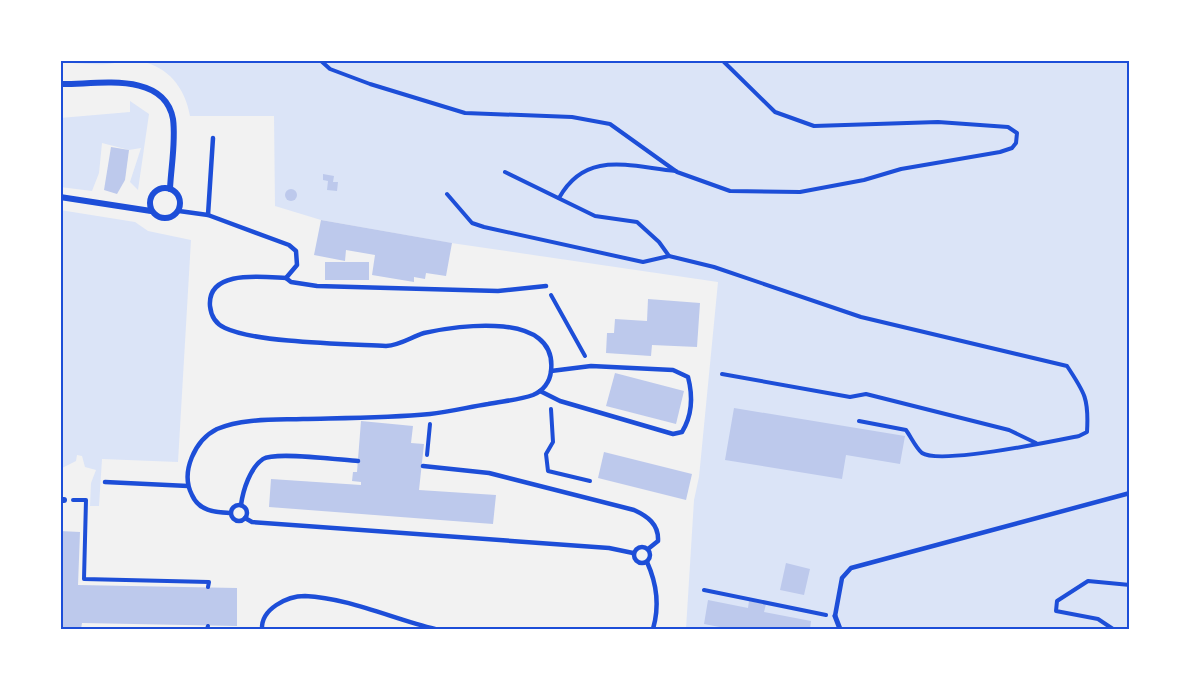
<svg xmlns="http://www.w3.org/2000/svg" width="1190" height="689" font-family="Roboto,sans-serif">
	<style>
		.green { fill: #dbe4f7 }
		.building { fill: #bdc9ec }
		.lines { fill: none; stroke-linecap: round; stroke-linejoin: round }
		.path { stroke: #1d4ed8; stroke-width: 4 }
		.service { stroke: #1d4ed8; stroke-width: 4.5 }
		.pedestrian { stroke: #1d4ed8; stroke-width: 5 }
		.minor { stroke: #1d4ed8; stroke-width: 6 }
		.neatline { fill: none; stroke: #1d4ed8; stroke-width: 2 }
	</style>
	<rect width="100%" height="100%" fill="#f2f2f2"/>
	<!-- green -->
	<g class="green">
		<path d="M60 60H1130V629H686L694 500 699 477 718 282 451 243 321 220 275 206 274 116H190C185 88 169 67 140 61 130 59 117 63 107 64 92 65 76 63 60 62Z"/>
		<polygon points="130,101 149,114 138,190 130,182 141,148 129,150 102,143 99,173 92,191 60,187 60,118 130,112"/>
		<polygon points="60,210 135,222 148,231 191,240 178,462 102,459 99,506 90,506 91,483 96,470 85,467 82,456 77,455 76,461 60,469"/>
	</g>
	<!-- building -->
	<g class="building">
		<polygon points="111,147 129,150 125,180 117,194 104,190"/>
		<polygon points="323,174 334,176 333,182 338,182 337,191 327,190 328,181 323,180"/>
		<circle cx="291" cy="195" r="6"/>
		<polygon points="321,220 452,243 446,276 426,273 425,279 414,277 414,282 372,275 375,255 346,250 345,261 314,255"/>
		<rect x="325" y="262" width="44" height="18"/>
		<polygon points="648,299 700,303 697,347 652,345 651,356 606,353 607,333 614,333 615,319 647,321"/>
		<polygon points="615,373 684,391 676,424 606,406"/>
		<polygon points="734,408 905,436 900,464 846,455 842,479 725,460"/>
		<polygon points="361,421 413,426 411,443 424,444 419,490 496,495 493,524 269,507 271,479 361,485 361,482 352,481 353,472 357,472"/>
		<polygon points="604,452 692,474 686,500 598,478"/>
		<polygon points="60,531 80,532 78,585 237,588 237,626 82,623 81,629 60,629"/>
		<polygon points="786,563 810,569 804,595 780,590"/>
		<polygon points="708,600 748,608 749,601 766,604 764,612 811,621 810,629 730,629 704,624"/>
	</g>
	<g class="lines">
		<!-- path -->
		<g class="path">
			<polyline points="320,60 330,69 370,84 465,113 572,117 610,124 677,172 730,191 800,192 864,180 901,169 1000,152 1012,148 1016,143 1017,133 1008,127 938,122 814,126 775,112 722,60"/>
			<path d="M505 172 595 216 637 222 659 242 669 256 714 267 861 317 1067 366C1085 393 1089 399 1087 432L1079 436C1054 441 940 465 922 453 916 448 911 437 906 430L859 421"/>
			<polyline points="447,194 472,223 484,227 643,262 669,256"/>
			<path d="M559 198C586 149 631 167 676 171"/>
			<polyline points="551,295 585,356"/>
			<polyline points="722,374 850,397 866,394 1009,430 1036,443"/>
			<polyline points="551,409 553,442 546,454 548,471 590,481"/>
			<polyline points="427,455 430,424"/>
			<polyline points="73,500 86,500 84,579 209,582 208,587"/>
			<polyline points="704,590 826,615"/>
			<polyline points="207,629 208,626"/>
			<polyline points="1113,629 1098,619 1056,611 1057,601 1088,581 1130,585"/>
		</g>
		<!-- service -->
		<g class="service">
			<polyline points="179,211 208,215 289,245 296,251 297,265 286,278"/>
			<polyline points="208,215 213,138"/>
			<path d="M540 391 560 401 673 434 682 432C693 414 693 396 688 377L673 370 591 366 551 371"/>
			<path d="M423 466 489 473 634 510C647 516 659 524 658 541L648 549"/>
			<polyline points="105,482 188,486"/>
			<circle cx="239" cy="513" r="8"/>
			<path d="M241 505C243 490 250 468 263 459 275 451 341 460 358 461"/>
			<path d="M230 513C214 512 199 511 192 495 180 472 195 440 217 429 243 418 276 420 303 419 345 418 388 418 430 414 449 412 469 407 488 404 503 401 519 400 533 395 543 391 550 382 551 371 558 311 459 325 424 333 411 337 401 345 386 346 348 344 257 343 225 328 216 324 211 316 210 306 207 269 263 277 286 278L291 282 317 286 498 291 546 286"/>
			<polyline points="245,518 252,522 609,548 633,553"/>
			<circle cx="642" cy="555" r="8"/>
			<path d="M647 562C657 584 660 605 653 629"/>
			<polyline points="835,616 842,578 851,568 1130,493"/>
			<path d="M262 629C261 609 287 596 305 596 349 598 393 619 435 629"/>
		</g>
		<!-- pedestrian -->
		<polyline class="pedestrian" points="835,616 840,629"/>
		<!-- minor -->
		<g class="minor">
			<path d="M60 84C95 85 164 70 173 119 176 141 171 167 170 189"/>
			<circle cx="165" cy="203" r="15"/>
			<polyline points="60,197 151,211"/>
			<polyline points="60,500 64,500"/>
		</g>
	</g>
	<!-- border -->
	<rect width="1190" height="689" fill="none" stroke="#ffffff" stroke-width="123"/>
	<rect x="62" y="62" width="1066" height="566" class="neatline"/>
</svg>
